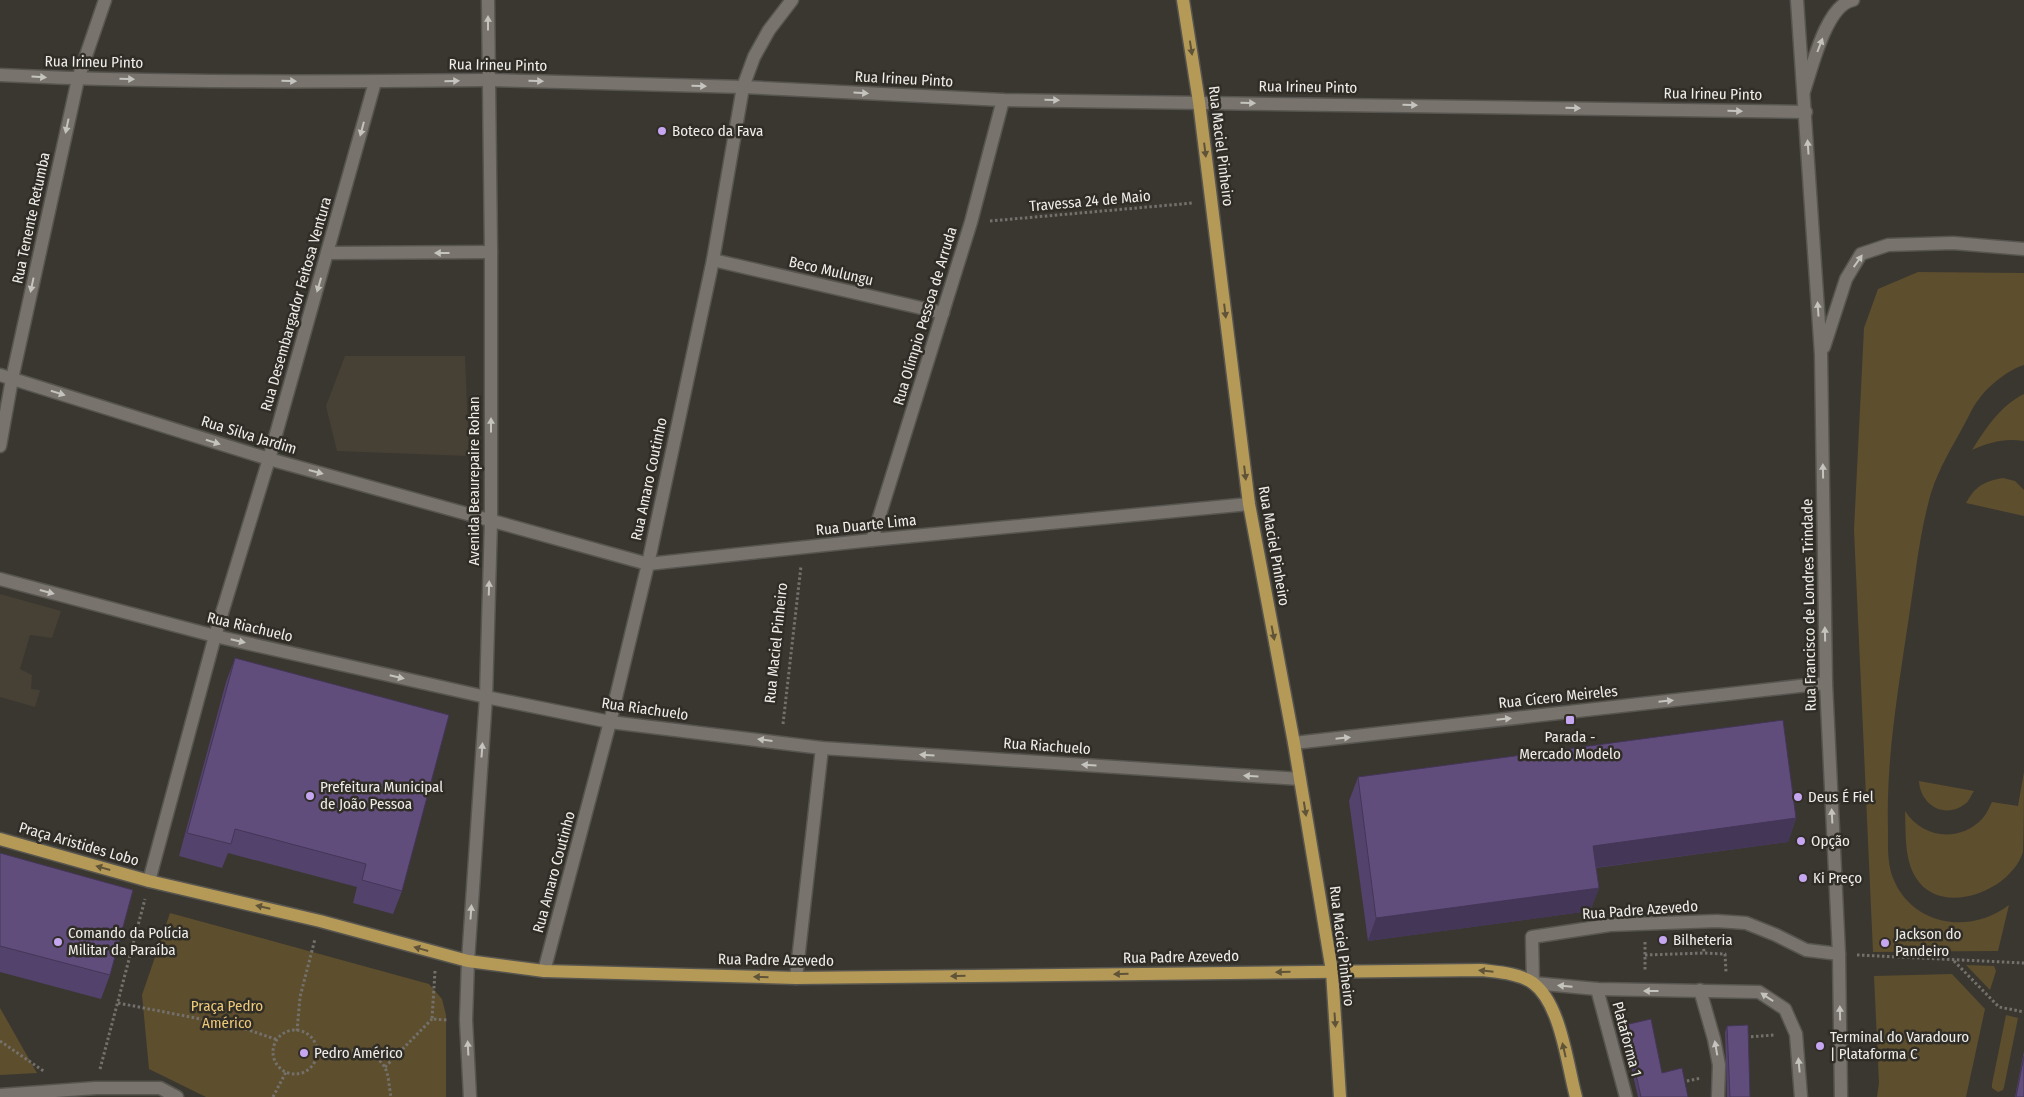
<svg xmlns="http://www.w3.org/2000/svg" width="2024" height="1097" font-family="'Fira Sans Condensed',sans-serif">
	<style>
		.built { fill: #474135 }
		.green { fill: #5d4e2d }
		.lines { fill: none; stroke-linecap: round; stroke-linejoin: round }
		.lane-casing { stroke: #57554f; stroke-width: 15 }
		.street-casing { stroke: #57554f; stroke-width: 15 }
		.secondary-casing { stroke: #57554f; stroke-width: 15 }
		.primary-casing { stroke: #57554f; stroke-width: 15 }
		.path { stroke: #74716c; stroke-width: 3; stroke-dasharray: 2.5 2.5; stroke-linecap: butt }
		.lane { stroke: #78746d; stroke-width: 12 }
		.street { stroke: #78746d; stroke-width: 12 }
		.secondary { stroke: #78746d; stroke-width: 12 }
		.primary { stroke: #b59957; stroke-width: 12 }
		.wall { fill: #53426b }
		.shaded-wall { fill: #443657 }
		.building { fill: #614d7c; stroke: #443657 }
		.oneway { fill: #c5c3be }
		.oneway2 { fill: #5f5338 }
		.poi-dot { fill: #c6a6f0; stroke: #302d27; stroke-width: 2 }
		.labels { text-anchor: middle; dominant-baseline: central; stroke-width: 5; stroke-linejoin: round; paint-order: stroke }
		.street-label { font-size: 15px; fill: #efede9; stroke: #302d27 }
		.poi-label { font-size: 15px; fill: #efede9; stroke: #302d27; text-anchor: start }
		.park-label { font-size: 15px; fill: #eec978; stroke: #302d27 }
	</style>
	<rect width="100%" height="100%" fill="#3a3731"/>
	<!-- built -->
	<g class="built">
		<polygon points="345,356 465,356 469,456 337,451 326,406"/>
		<polygon points="0,594 61,611 52,638 30,635 20,669 32,675 31,689 40,690 35,707 0,697"/>
	</g>
	<!-- green -->
	<g class="green">
		<path d="M1918 272 2024 273V365C2008 370 1989 385 1979 399 1973 406 1969 416 1964 425 1952 447 1939 468 1931 493 1919 535 1915 579 1908 623 1898 691 1886 759 1888 829 1888 845 1887 863 1893 878 1912 926 1970 935 2009 905L1998 951 1873 952 1854 530 1864 328 1878 289Z"/>
		<path d="M2024 394V441C2005 438 1990 442 1972 450 1986 428 2000 406 2024 394Z"/>
		<path d="M2003 478 2015 481 2024 490V516L1966 503C1975 486 1985 481 2003 478Z"/>
		<path d="M2024 772C2024 792 2024 834 2023 852 2011 891 1941 918 1916 878 1904 859 1906 833 1905 811 1922 838 1959 843 1982 819 1986 815 1989 808 1992 802L2018 806Z"/>
		<path d="M1919 781 1974 791C1971 795 1969 802 1965 804 1944 820 1920 804 1919 781Z"/>
		<polygon points="170,913 429,984 442,999 446,1015 446,1097 206,1097 149,1069 142,995"/>
		<polygon points="1966,965 1994,966 1996,971 1990,990"/>
		<polygon points="1952,974 1985,1009 1966,1097 1877,1097 1879,1083 1874,976"/>
		<polygon points="0,1008 37,1073 0,1075"/>
		<polygon points="2006,1015 2018,1018 2004,1087 2003,1090 1998,1092 1992,1088 1992,1084"/>
	</g>
	<g class="lines">
		<!-- lane casing -->
		<g class="lane-casing">
			<g id="lane">
				<polyline points="713,260 943,313"/>
				<polyline points="1533,983 1597,989 1759,992 1785,1009 1796,1034 1801,1097"/>
				<polyline points="1597,989 1626,1097"/>
				<polyline points="1700,990 1714,1039 1719,1065 1718,1097"/>
			</g>
		</g>
		<!-- street casing -->
		<g class="street-casing">
			<g id="street">
				<polyline points="488,80 743,87 1003,100 1806,112"/>
				<path d="M1804 91C1812 68 1826 5 1853 0"/>
				<polyline points="328,253 491,252"/>
				<polyline points="0,375 269,459 648,564 872,540 1249,504"/>
				<polyline points="0,446 12,379 78,79 105,0"/>
				<polyline points="872,540 971,222 1003,100"/>
				<polyline points="0,579 215,636 486,697 610,722 822,748 1300,779"/>
				<polyline points="1294,743 1826,683"/>
				<polyline points="149,881 215,636 269,459 375,82"/>
				<polyline points="544,971 610,722 648,564 713,260 743,87 754,57 769,30 792,0"/>
				<polyline points="796,978 822,748"/>
				<polyline points="1533,983 1532,937 1610,925 1717,921 1746,923 1776,935 1806,950 1839,954"/>
				<polyline points="0,1095 96,1088 160,1088 177,1097"/>
			</g>
		</g>
		<!-- secondary casing -->
		<g class="secondary-casing">
			<g id="secondary">
				<polyline points="1797,0 1821,354 1826,683 1839,954 1841,1097"/>
				<path d="M0 75C162 83 325 82 488 80"/>
				<polyline points="1824,347 1846,279 1861,254 1888,245 1953,243 2024,249"/>
				<polyline points="470,1097 466,1020 468,961 486,697 491,520 491,252 488,0"/>
			</g>
		</g>
		<!-- primary casing -->
		<g class="primary-casing">
			<g id="primary">
				<polyline points="1183,0 1199,102 1249,504 1294,743 1332,971 1340,1097"/>
				<path d="M0 839 149 881 320 921 468 961 544 971 796 978 1481 970C1497 972 1519 973 1533 983 1561 1004 1567 1064 1576 1097"/>
			</g>
		</g>
		<!-- path -->
		<g class="path">
			<polyline points="990,221 1193,203"/>
			<polyline points="783,724 801,566"/>
			<polyline points="1703,939 1704,953 1725,954 1726,972"/>
			<polyline points="1645,942 1645,970"/>
			<polyline points="1645,955 1704,953"/>
			<polyline points="1857,955 2024,963"/>
			<polyline points="1954,961 1999,1007 2024,1012"/>
			<polyline points="435,971 432,1019 447,1020"/>
			<polyline points="118,1003 237,1026 278,1040"/>
			<circle cx="295" cy="1052" r="22"/>
			<polyline points="297,1031 300,997 315,939"/>
			<polyline points="1746,1037 1775,1035"/>
			<polyline points="0,1041 45,1072"/>
			<path d="M317 1053C339 1051 370 1045 384 1066 389 1073 389 1088 391 1097"/>
			<polyline points="385,1067 432,1019"/>
			<polyline points="100,1069 145,899"/>
			<polyline points="1682,1082 1701,1078"/>
			<polyline points="273,1097 286,1072"/>
		</g>
		<!-- lane -->
		<use href="#lane" class="lane"/>
		<!-- street -->
		<use href="#street" class="street"/>
		<!-- secondary -->
		<use href="#secondary" class="secondary"/>
		<!-- primary -->
		<use href="#primary" class="primary"/>
	</g>
	<!-- wall -->
	<g class="wall">
		<polygon points="235,658 402,891 393,914 353,903 357,887 228,853 222,868 179,856 226,682"/>
		<polygon points="1358,777 1796,818 1788,842 1596,868 1599,888 1590,911 1368,941 1349,801"/>
		<polygon points="0,853 110,975 101,999 0,972"/>
		<polygon points="1625,1025 1662,1073 1688,1097 1638,1097 1623,1031"/>
		<polygon points="1727,1026 1750,1097 1727,1097 1725,1032"/>
		<polygon points="2024,1051 2024,1097 2015,1097"/>
	</g>
	<!-- shaded-wall -->
	<g class="shaded-wall">
		<polygon points="1796,818 1788,842 1585,869 1593,846"/>
		<polygon points="1599,888 1590,911 1368,941 1376,918"/>
	</g>
	<!-- building -->
	<g class="building">
		<polygon points="235,658 449,715 402,891 362,880 366,864 235,829 231,844 187,833"/>
		<polygon points="1783,720 1796,818 1593,846 1599,888 1376,918 1358,777"/>
		<polygon points="0,853 133,890 110,975 0,946"/>
		<polygon points="1651,1019 1662,1073 1682,1068 1688,1097 1641,1097 1625,1025"/>
		<polygon points="1748,1025 1750,1097 1730,1097 1727,1026"/>
		<polygon points="2024,1056 2024,1097 2016,1097"/>
	</g>
	<!-- one-way arrows -->
	<defs><path id="oneway-solid" d="M-6-.8H1V-3.2L6.5 0L1 3.2V.8H-6Z" transform="scale(1.25)"/></defs>
	<g class="oneway">
		<use href="#oneway-solid" transform="translate(488 23) rotate(-90)"/>
		<use href="#oneway-solid" transform="translate(1820 45) rotate(-69)"/>
		<use href="#oneway-solid" transform="translate(39 77) rotate(3)"/>
		<use href="#oneway-solid" transform="translate(127 79) rotate(1)"/>
		<use href="#oneway-solid" transform="translate(289 81) rotate(1)"/>
		<use href="#oneway-solid" transform="translate(452 81) rotate(-1)"/>
		<use href="#oneway-solid" transform="translate(536 81) rotate(1)"/>
		<use href="#oneway-solid" transform="translate(699 86) rotate(1)"/>
		<use href="#oneway-solid" transform="translate(861 93) rotate(3)"/>
		<use href="#oneway-solid" transform="translate(1052 100) rotate(1)"/>
		<use href="#oneway-solid" transform="translate(1248 103) rotate(1)"/>
		<use href="#oneway-solid" transform="translate(1410 105) rotate(1)"/>
		<use href="#oneway-solid" transform="translate(1573 108) rotate(1)"/>
		<use href="#oneway-solid" transform="translate(1735 111) rotate(1)"/>
		<use href="#oneway-solid" transform="translate(67 126) rotate(102)"/>
		<use href="#oneway-solid" transform="translate(362 129) rotate(105)"/>
		<use href="#oneway-solid" transform="translate(1808 147) rotate(-94)"/>
		<use href="#oneway-solid" transform="translate(442 253) rotate(180)"/>
		<use href="#oneway-solid" transform="translate(1858 261) rotate(-55)"/>
		<use href="#oneway-solid" transform="translate(32 285) rotate(102)"/>
		<use href="#oneway-solid" transform="translate(319 285) rotate(106)"/>
		<use href="#oneway-solid" transform="translate(1818 309) rotate(-94)"/>
		<use href="#oneway-solid" transform="translate(58 393) rotate(17)"/>
		<use href="#oneway-solid" transform="translate(491 425) rotate(-90)"/>
		<use href="#oneway-solid" transform="translate(213 442) rotate(17)"/>
		<use href="#oneway-solid" transform="translate(1823 471) rotate(-91)"/>
		<use href="#oneway-solid" transform="translate(316 472) rotate(15)"/>
		<use href="#oneway-solid" transform="translate(489 588) rotate(-88)"/>
		<use href="#oneway-solid" transform="translate(47 592) rotate(15)"/>
		<use href="#oneway-solid" transform="translate(1825 634) rotate(-91)"/>
		<use href="#oneway-solid" transform="translate(238 641) rotate(13)"/>
		<use href="#oneway-solid" transform="translate(397 677) rotate(13)"/>
		<use href="#oneway-solid" transform="translate(1666 701) rotate(-6)"/>
		<use href="#oneway-solid" transform="translate(1504 719) rotate(-6)"/>
		<use href="#oneway-solid" transform="translate(1343 738) rotate(-6)"/>
		<use href="#oneway-solid" transform="translate(765 740) rotate(-173)"/>
		<use href="#oneway-solid" transform="translate(482 750) rotate(-86)"/>
		<use href="#oneway-solid" transform="translate(927 755) rotate(-176)"/>
		<use href="#oneway-solid" transform="translate(1089 765) rotate(-176)"/>
		<use href="#oneway-solid" transform="translate(1251 776) rotate(-176)"/>
		<use href="#oneway-solid" transform="translate(1832 816) rotate(-93)"/>
		<use href="#oneway-solid" transform="translate(471 912) rotate(-86)"/>
		<use href="#oneway-solid" transform="translate(1565 986) rotate(-175)"/>
		<use href="#oneway-solid" transform="translate(1651 991) rotate(180)"/>
		<use href="#oneway-solid" transform="translate(1767 997) rotate(-146)"/>
		<use href="#oneway-solid" transform="translate(1840 1013) rotate(-91)"/>
		<use href="#oneway-solid" transform="translate(468 1048) rotate(-93)"/>
		<use href="#oneway-solid" transform="translate(1716 1048) rotate(-100)"/>
		<use href="#oneway-solid" transform="translate(1799 1065) rotate(-95)"/>
	</g>
	<g class="oneway2">
		<use href="#oneway-solid" transform="translate(1191 48) rotate(81)"/>
		<use href="#oneway-solid" transform="translate(1205 150) rotate(83)"/>
		<use href="#oneway-solid" transform="translate(1225 311) rotate(83)"/>
		<use href="#oneway-solid" transform="translate(1245 473) rotate(83)"/>
		<use href="#oneway-solid" transform="translate(1273 633) rotate(79)"/>
		<use href="#oneway-solid" transform="translate(1305 809) rotate(81)"/>
		<use href="#oneway-solid" transform="translate(103 868) rotate(-164)"/>
		<use href="#oneway-solid" transform="translate(263 907) rotate(-167)"/>
		<use href="#oneway-solid" transform="translate(421 949) rotate(-164)"/>
		<use href="#oneway-solid" transform="translate(1486 971) rotate(-174)"/>
		<use href="#oneway-solid" transform="translate(1283 972) rotate(179)"/>
		<use href="#oneway-solid" transform="translate(1121 974) rotate(179)"/>
		<use href="#oneway-solid" transform="translate(958 976) rotate(179)"/>
		<use href="#oneway-solid" transform="translate(761 977) rotate(-179)"/>
		<use href="#oneway-solid" transform="translate(1335 1020) rotate(86)"/>
		<use href="#oneway-solid" transform="translate(1564 1050) rotate(-103)"/>
	</g>
	<!-- markers -->
	<g class="poi-dot">
		<circle cx="662" cy="131" r="5"/>
		<rect x="1565" y="715" width="10" height="10" rx="2.5"/>
		<circle cx="310" cy="796" r="5"/>
		<circle cx="1798" cy="797" r="5"/>
		<circle cx="1801" cy="841" r="5"/>
		<circle cx="1803" cy="878" r="5"/>
		<circle cx="1663" cy="940" r="5"/>
		<circle cx="58" cy="942" r="5"/>
		<circle cx="1885" cy="943" r="5"/>
		<circle cx="1820" cy="1046" r="5"/>
		<circle cx="304" cy="1053" r="5"/>
	</g>
	<g class="labels">
		<!-- street labels -->
		<g class="street-label">
			<text transform="translate(94 62) rotate(1)">Rua Irineu Pinto</text>
			<text transform="translate(498 65) rotate(1)">Rua Irineu Pinto</text>
			<text transform="translate(904 79) rotate(3)">Rua Irineu Pinto</text>
			<text transform="translate(1308 87) rotate(1)">Rua Irineu Pinto</text>
			<text transform="translate(1713 94) rotate(1)">Rua Irineu Pinto</text>
			<text transform="translate(1221 146) rotate(83)">Rua Maciel Pinheiro</text>
			<text transform="translate(1090 201) rotate(-5)">Travessa 24 de Maio</text>
			<text transform="translate(31 218) rotate(-78)">Rua Tenente Retumba</text>
			<text transform="translate(831 271) rotate(13)">Beco Mulungu</text>
			<text transform="translate(296 304) rotate(-74)">Rua Desembargador Feitosa Ventura</text>
			<text transform="translate(925 316) rotate(-73)">Rua Olímpio Pessoa de Arruda</text>
			<text transform="translate(249 435) rotate(17)">Rua Silva Jardim</text>
			<text transform="translate(649 479) rotate(-78)">Rua Amaro Coutinho</text>
			<text transform="translate(474 481) rotate(-90)">Avenida Beaurepaire Rohan</text>
			<text transform="translate(866 525) rotate(-6)">Rua Duarte Lima</text>
			<text transform="translate(1274 546) rotate(80)">Rua Maciel Pinheiro</text>
			<text transform="translate(1809 605) rotate(-91)">Rua Francisco de Londres Trindade</text>
			<text transform="translate(250 627) rotate(13)">Rua Riachuelo</text>
			<text transform="translate(776 643) rotate(-84)">Rua Maciel Pinheiro</text>
			<text transform="translate(1558 697) rotate(-6)">Rua Cícero Meireles</text>
			<text transform="translate(645 709) rotate(8)">Rua Riachuelo</text>
			<text transform="translate(1047 746) rotate(4)">Rua Riachuelo</text>
			<text transform="translate(79 844) rotate(16)">Praça Aristides Lobo</text>
			<text transform="translate(554 872) rotate(-75)">Rua Amaro Coutinho</text>
			<text transform="translate(1640 910) rotate(-4)">Rua Padre Azevedo</text>
			<text transform="translate(1342 946) rotate(83)">Rua Maciel Pinheiro</text>
			<text transform="translate(1181 957) rotate(-1)">Rua Padre Azevedo</text>
			<text transform="translate(776 960) rotate(1)">Rua Padre Azevedo</text>
			<text transform="translate(1627 1039) rotate(75)">Plataforma 1</text>
		</g>
		<!-- poi labels -->
		<g class="poi-label">
			<text x="672" y="131">Boteco da Fava</text>
			<text x="1570" y="737" text-anchor="middle">Parada -<tspan x="1570" dy="17">Mercado Modelo</tspan></text>
			<text x="320" y="787">Prefeitura Municipal<tspan x="320" dy="17">de João Pessoa</tspan></text>
			<text x="1808" y="797">Deus É Fiel</text>
			<text x="1811" y="841">Opção</text>
			<text x="1813" y="878">Ki Preço</text>
			<text x="68" y="933">Comando da Polícia<tspan x="68" dy="17">Militar da Paraíba</tspan></text>
			<text x="1895" y="934">Jackson do<tspan x="1895" dy="17">Pandeiro</tspan></text>
			<text x="1673" y="940">Bilheteria</text>
			<text x="1830" y="1037">Terminal do Varadouro<tspan x="1830" dy="17">| Plataforma C</tspan></text>
			<text x="314" y="1053">Pedro Américo</text>
		</g>
		<!-- park labels -->
		<g class="park-label">
			<text x="227" y="1006">Praça Pedro<tspan x="227" dy="17">Américo</tspan></text>
		</g>
	</g>
</svg>
